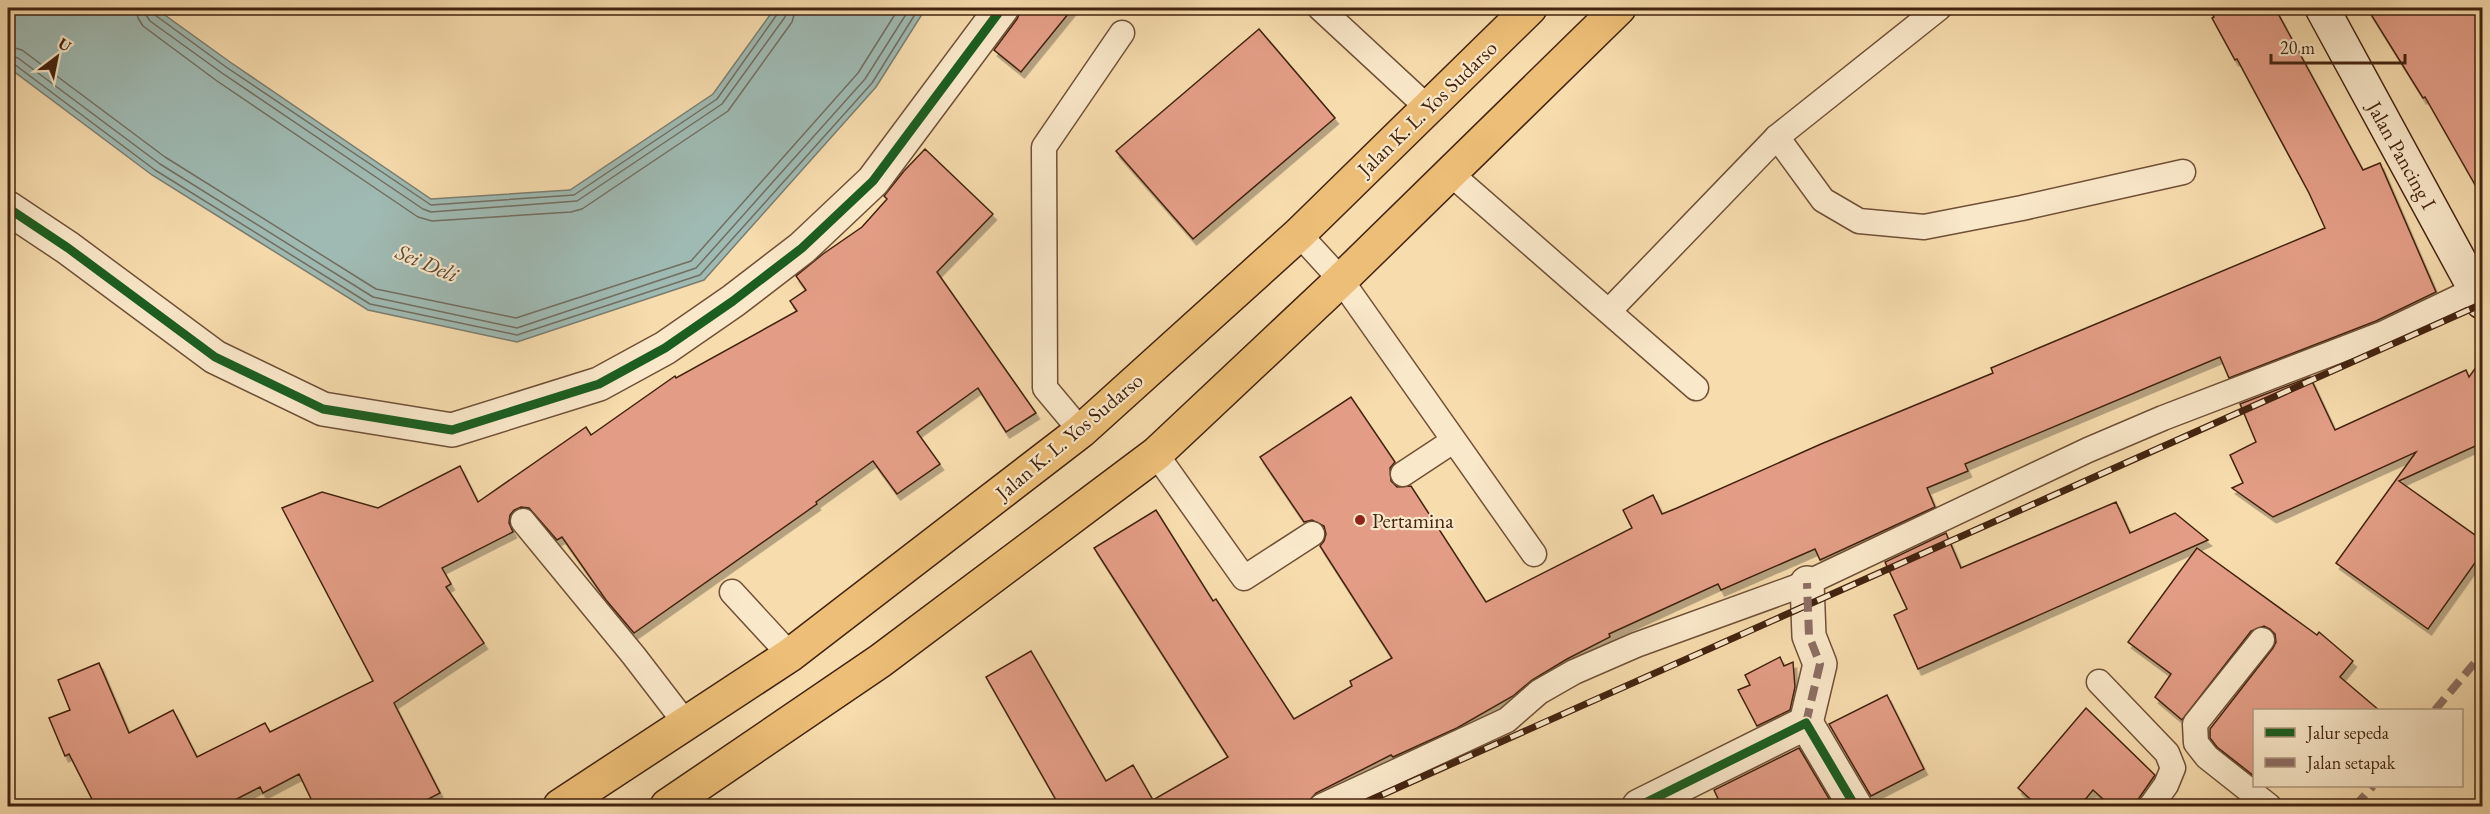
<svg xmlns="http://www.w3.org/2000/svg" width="2490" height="814" font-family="'EB Garamond',serif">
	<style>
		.water { fill: #9fbab3; stroke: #7a7e71; stroke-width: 1.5 }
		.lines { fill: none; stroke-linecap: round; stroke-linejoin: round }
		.shore { stroke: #716e61; stroke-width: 1.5 }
		.building { fill: #e39d86; stroke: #43230f; stroke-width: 1.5; filter: url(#shadow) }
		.lane-casing { stroke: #705137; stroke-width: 27 }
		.street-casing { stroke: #705137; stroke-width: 36 }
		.secondary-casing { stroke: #43230f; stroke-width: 36 }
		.highway-casing { stroke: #43230f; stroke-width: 36 }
		.lane { stroke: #fae8ca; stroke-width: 24 }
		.street { stroke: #fae8ca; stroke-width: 33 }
		.secondary { stroke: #fae8ca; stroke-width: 33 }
		.highway { stroke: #ecbe77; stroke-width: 33 }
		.rail-casing { stroke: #43230f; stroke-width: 7 }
		.rail { stroke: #fae8ca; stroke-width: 4.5; stroke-dasharray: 14; stroke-linecap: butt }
		.quiet { stroke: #8d6e63; stroke-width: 8; stroke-dasharray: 15 8; stroke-linecap: butt }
		.cycleway-casing { stroke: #fae8ca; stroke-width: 13 }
		.cycleway { stroke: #1b5e20; stroke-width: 9 }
		.poi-dot { fill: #8f2418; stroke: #fae8ca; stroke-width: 2 }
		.labels { text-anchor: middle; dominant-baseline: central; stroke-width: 4.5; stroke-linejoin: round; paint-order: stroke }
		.street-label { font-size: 21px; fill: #43230f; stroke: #fae8ca }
		.poi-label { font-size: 21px; fill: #43230f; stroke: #fae8ca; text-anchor: start }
		.water-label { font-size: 22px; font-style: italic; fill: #5a4938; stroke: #fae8ca }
	</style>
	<defs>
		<filter id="shadow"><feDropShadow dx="3.5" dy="6" stdDeviation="0" flood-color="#0004"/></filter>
	</defs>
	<rect width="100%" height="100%" fill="#f7dcae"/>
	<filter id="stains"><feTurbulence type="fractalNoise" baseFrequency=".00333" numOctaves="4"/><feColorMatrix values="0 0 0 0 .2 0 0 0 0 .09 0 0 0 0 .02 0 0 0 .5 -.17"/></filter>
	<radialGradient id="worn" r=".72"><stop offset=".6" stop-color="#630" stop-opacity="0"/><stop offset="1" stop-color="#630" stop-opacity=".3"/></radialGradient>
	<!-- water -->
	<polygon class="water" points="8,8 155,8 230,62 431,199 570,190 713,94 775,8 926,8 876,87 704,280 517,342 368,310 152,175 8,67"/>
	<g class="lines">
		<!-- shore -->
		<g class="shore">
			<polyline points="136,8 138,18 143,26 217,81 418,217 432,221 571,212 582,209 728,111 792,22 796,8"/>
			<polyline points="145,8 146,15 150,21 222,73 423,209 431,212 577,201 722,104 785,17 787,8"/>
			<polyline points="153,8 155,15 226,67 431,205 574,195 717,99 778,13 780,8"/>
			<polyline points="8,46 22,50 165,157 376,289 516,318 691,261 858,73 899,8"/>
			<polyline points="8,55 18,58 160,164 373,297 517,328 696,268 865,79 910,8"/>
			<polyline points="8,63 14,64 155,170 370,304 517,335 700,275 872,83 919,8"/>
		</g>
	</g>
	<!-- building -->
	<g class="building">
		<polygon points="1022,8 1073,8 1021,72 994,50 1017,19"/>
		<polygon points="2209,8 2275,8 2363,170 2380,163 2436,292 2376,321 2229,378 2220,357 1965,464 1968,471 1927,488 1935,507 1820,560 1815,549 1721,590 1718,584 1609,634 1610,637 1567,659 1532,680 1513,696 1457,728 1393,757 1391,755 1316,793 1309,801 1299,807 1060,807 986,677 1031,651 1106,781 1133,765 1153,800 1228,757 1094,548 1156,510 1213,601 1216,599 1294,719 1352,686 1350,681 1392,658 1320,546 1324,541 1326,534 1324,526 1312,520 1304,522 1260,457 1351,397 1395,462 1390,468 1391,481 1397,487 1411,486 1486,602 1632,528 1623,510 1653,495 1662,514 1677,508 1821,444 1993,373 1991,368 2325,228 2309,193 2237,59 2235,60 2212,18 2214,17"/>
		<polygon points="2367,8 2482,8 2482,197 2425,97 2423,98"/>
		<polygon points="1259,29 1335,118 1193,239 1116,151"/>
		<polygon points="925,149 993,214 937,272 1036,413 1006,432 978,388 917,432 940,464 897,494 873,461 816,502 817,504 634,633 606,600 562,537 557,540 529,508 521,507 514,510 510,515 509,523 513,532 442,568 451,584 446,587 484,643 394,703 440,793 413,807 315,807 299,774 263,793 260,787 221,807 96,807 69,754 65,756 49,718 70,710 58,680 99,663 129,733 173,710 197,757 265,723 270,732 373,681 282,508 322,492 378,508 460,466 478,502 586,427 591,435 675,376 676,378 797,311 790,301 806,290 796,276 823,254 862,227 887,199 884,196 904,171"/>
		<polygon points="2482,359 2482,443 2399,481 2482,540 2482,553 2428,629 2336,563 2416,452 2273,517 2232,488 2243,483 2230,455 2256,442 2240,404 2310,377 2335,430 2466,370 2469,377"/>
		<polygon points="2116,502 2130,533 2175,513 2208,540 1918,669 1894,615 1907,609 1885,562 1946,533 1961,568"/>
		<polygon points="2197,548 2317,635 2319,632 2353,661 2340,677 2380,711 2254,711 2254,776 2217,747 2210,738 2210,729 2273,648 2276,642 2275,634 2270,629 2264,626 2251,631 2182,720 2155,697 2171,674 2128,642"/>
		<polygon points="1780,657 1784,666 1793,662 1795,687 1790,710 1757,726 1738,690 1750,685 1745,675"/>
		<polygon points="1887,695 1924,769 1871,796 1829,724"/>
		<polygon points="2086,708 2155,775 2139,798 2137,807 2112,807 2093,790 2079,807 2039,807 2018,788"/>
		<polygon points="1799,748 1834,807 1722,807 1714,790"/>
	</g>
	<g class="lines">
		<!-- lane casing -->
		<g class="lane-casing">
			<g id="lane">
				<polyline points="1320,8 1428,108"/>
				<polyline points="1777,137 1823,200 1859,221 1924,227 2022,208 2183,172"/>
				<polyline points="1451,174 1696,388"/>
				<polyline points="1299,234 1341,280 1534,554"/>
				<polyline points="1609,311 1777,137 1939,8"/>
				<polyline points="1081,431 1045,388 1044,147 1122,33"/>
				<polyline points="1156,454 1244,578 1312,534"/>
				<polyline points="1403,474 1453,441"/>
				<polyline points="523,521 634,656 687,725"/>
				<polyline points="732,592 790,655"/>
				<polyline points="2262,640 2195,724 2196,743 2207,757 2269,806"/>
				<polyline points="2099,682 2167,753 2173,768 2166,785 2151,806"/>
				<polyline points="1322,806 1507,720 1539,692 1574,672 1636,645 1807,583 2088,450 2163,418 2382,334 2476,289"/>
			</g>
		</g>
		<!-- street casing -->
		<g class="street-casing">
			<g id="street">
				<polyline points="8,208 68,248 215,357 323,409 452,430 599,384 665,348 733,301 802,248 873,181 1002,8"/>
				<polyline points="1806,723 1820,664 1809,636 1807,583"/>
				<polyline points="1639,806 1806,723 1855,806"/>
			</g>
		</g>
		<!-- secondary casing -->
		<g class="secondary-casing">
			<polyline id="secondary" points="2322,8 2482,302"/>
		</g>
		<!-- highway casing -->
		<g class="highway-casing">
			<g id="highway">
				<polyline points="560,806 790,655 1081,431 1299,234 1530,8"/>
				<polyline points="667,806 880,661 1156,454 1341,280 1619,8"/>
			</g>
		</g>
		<!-- lane -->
		<use href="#lane" class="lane"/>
		<!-- street -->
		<use href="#street" class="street"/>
		<!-- secondary -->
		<use href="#secondary" class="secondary"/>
		<!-- highway -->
		<use href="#highway" class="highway"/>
		<!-- rail casing -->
		<g class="rail-casing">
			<polyline id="rail" points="1357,806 2482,304"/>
		</g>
		<!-- rail -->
		<use href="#rail" class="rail"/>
		<!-- quiet -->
		<g class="quiet">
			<polyline points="2476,289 2482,287"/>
			<polyline points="2435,710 2482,654"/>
			<polyline points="1806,723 1820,664 1809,636 1807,583"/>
			<polyline points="2355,806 2373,786"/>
		</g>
		<!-- cycleway casing -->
		<g class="cycleway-casing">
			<g id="cycleway">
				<polyline points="8,208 68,248 215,357 323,409 452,430 599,384 665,348 733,301 802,248 873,181 1002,8"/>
				<polyline points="1639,806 1806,723 1855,806"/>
			</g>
		</g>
		<!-- cycleway -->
		<use href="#cycleway" class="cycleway"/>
	</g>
	<!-- markers -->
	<circle class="poi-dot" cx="1360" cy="520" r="6"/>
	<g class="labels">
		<!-- street labels -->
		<g class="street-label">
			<text transform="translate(1427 108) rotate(-44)">Jalan K. L. Yos Sudarso</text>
			<text transform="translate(2402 155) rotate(61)">Jalan Pancing I</text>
			<text transform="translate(1069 436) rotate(-40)">Jalan K. L. Yos Sudarso</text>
		</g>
		<!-- poi labels -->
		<g class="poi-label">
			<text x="1372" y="520">Pertamina</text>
		</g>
		<!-- water labels -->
		<g class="water-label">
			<text transform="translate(427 263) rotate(23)">Sei Deli</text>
		</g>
	</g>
	<!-- margin -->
	<rect width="2490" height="814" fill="none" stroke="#f7dcae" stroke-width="30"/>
	<rect x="9" y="9" width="2472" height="796" fill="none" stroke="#43230f" stroke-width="3"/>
	<rect x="15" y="15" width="2460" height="784" fill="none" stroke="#43230f" stroke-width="1.5"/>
	<!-- legend -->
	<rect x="2253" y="709" width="210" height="78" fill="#fae8ca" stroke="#b1997f" stroke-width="1.5"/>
	<rect x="2265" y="728" width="30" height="9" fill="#1b5e20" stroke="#b1997f" stroke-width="1.5"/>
	<text x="2307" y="739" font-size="18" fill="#43230f">Jalur sepeda</text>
	<rect x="2265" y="758" width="30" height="9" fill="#8d6e63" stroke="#b1997f" stroke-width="1.5"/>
	<text x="2307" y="769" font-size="18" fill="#43230f">Jalan setapak</text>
	<!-- north arrow -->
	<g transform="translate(57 57) rotate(32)" stroke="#fae8ca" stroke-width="4.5" paint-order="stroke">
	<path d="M0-4.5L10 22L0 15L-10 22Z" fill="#43230f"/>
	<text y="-9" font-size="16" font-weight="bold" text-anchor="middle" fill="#43230f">U</text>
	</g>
	<!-- scale -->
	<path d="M2271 54v9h134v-9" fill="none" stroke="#43230f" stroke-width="3"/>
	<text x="2280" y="54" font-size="18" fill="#43230f" stroke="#fae8ca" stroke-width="4.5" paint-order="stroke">20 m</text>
	<rect width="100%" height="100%" filter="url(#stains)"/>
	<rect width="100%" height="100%" fill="url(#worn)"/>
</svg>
